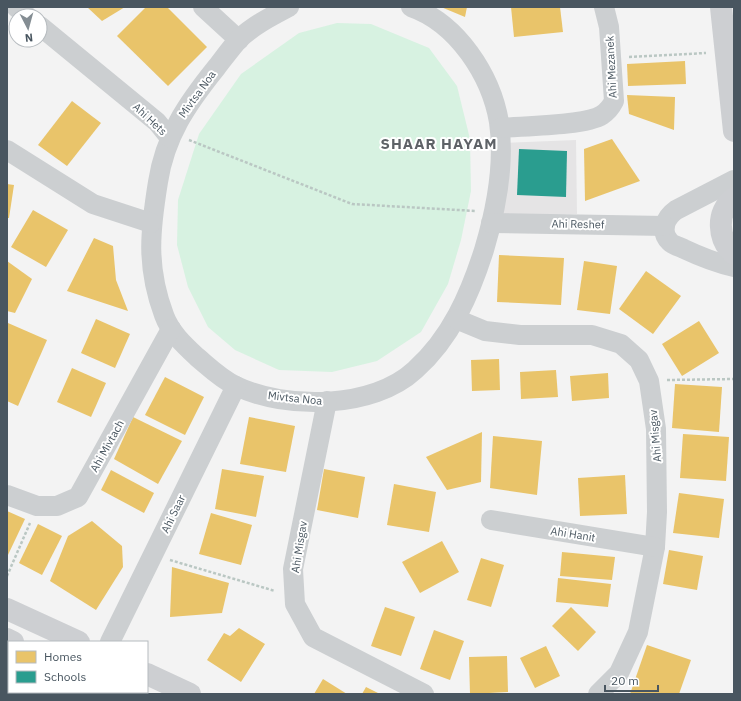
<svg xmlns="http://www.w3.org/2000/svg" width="741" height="701" font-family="'IBM Plex Sans',sans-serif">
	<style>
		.education { fill: #e5e4e5 }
		.green { fill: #d7f2e1 }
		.homes { fill: #e9c46a }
		.schools { fill: #2a9d8f }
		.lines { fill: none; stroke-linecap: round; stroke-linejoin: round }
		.path { stroke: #bac7c3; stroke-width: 2.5; stroke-dasharray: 3 2; stroke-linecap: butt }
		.street { stroke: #cccfd1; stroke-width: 20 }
		.secondary { stroke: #cdcfd2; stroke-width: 22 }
		.labels { text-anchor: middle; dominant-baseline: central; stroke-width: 4; stroke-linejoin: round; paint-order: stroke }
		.street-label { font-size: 11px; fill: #495660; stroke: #fff }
		.district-label { font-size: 15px; font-weight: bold; letter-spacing: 1px; fill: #5e6267; stroke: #fff }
	</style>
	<rect width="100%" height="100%" fill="#f3f3f3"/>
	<!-- education -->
	<polygon class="education" points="576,140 577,214 502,216 505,143"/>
	<!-- green -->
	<g class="green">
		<polygon points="337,23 371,24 429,48 457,86 470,139 471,191 461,240 448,284 421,332 377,361 332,372 279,370 235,350 208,327 188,287 177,245 178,200 199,134 241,74 299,33"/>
		<polygon points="7,673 9,674 9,692 33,692 34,694 7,694"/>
	</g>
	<!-- homes -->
	<g class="homes">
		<polygon points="87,7 125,7 102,21"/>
		<polygon points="146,7 167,7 207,47 168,86 117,36"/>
		<polygon points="441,7 467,7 465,17"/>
		<polygon points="511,7 560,7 563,32 514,37"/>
		<polygon points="685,61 686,84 628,86 627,64"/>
		<polygon points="627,95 675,97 674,130 629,114"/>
		<polygon points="72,101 101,123 67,166 38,145"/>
		<polygon points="612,139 640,181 585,201 584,149"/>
		<polygon points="7,184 14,185 9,218 7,218"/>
		<polygon points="33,210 68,230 46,267 11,247"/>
		<polygon points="94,238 113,246 116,280 128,311 67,291"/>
		<polygon points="499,255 564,258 561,305 497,302"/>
		<polygon points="7,261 32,279 15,313 7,311"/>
		<polygon points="584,261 617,266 610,314 577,310"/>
		<polygon points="646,271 681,296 653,334 619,309"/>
		<polygon points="96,319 130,334 115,368 81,353"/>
		<polygon points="699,321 719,353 682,376 662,344"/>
		<polygon points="8,323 47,340 18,406 7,401"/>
		<polygon points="499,359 500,390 472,391 471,360"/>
		<polygon points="72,368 106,383 91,417 57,402"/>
		<polygon points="556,370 558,397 521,399 520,372"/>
		<polygon points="608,373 609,398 572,401 570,376"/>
		<polygon points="165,377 204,397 185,435 145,415"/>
		<polygon points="675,384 722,387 719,432 672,428"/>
		<polygon points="133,417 182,441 158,484 114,459"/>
		<polygon points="249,417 295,426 286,472 240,464"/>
		<polygon points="482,432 481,482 447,490 426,457"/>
		<polygon points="683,434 729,437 726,481 680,478"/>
		<polygon points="493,436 542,441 537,495 490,488"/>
		<polygon points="222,469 264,476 256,517 215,509"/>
		<polygon points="324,469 365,477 358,518 317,510"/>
		<polygon points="111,470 154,493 144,513 101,490"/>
		<polygon points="625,475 627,514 580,516 578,478"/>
		<polygon points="394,484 436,492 429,532 387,525"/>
		<polygon points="679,493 724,499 719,538 673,533"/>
		<polygon points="7,511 25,519 7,557"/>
		<polygon points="211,513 252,525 241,565 199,554"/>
		<polygon points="92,521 122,546 123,567 96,610 50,581 68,536"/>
		<polygon points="38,524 62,536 42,575 19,563"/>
		<polygon points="442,541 459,572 420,593 402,562"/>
		<polygon points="669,550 703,556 697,590 663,584"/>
		<polygon points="562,552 615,557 612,580 560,576"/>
		<polygon points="481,558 504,565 491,607 467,600"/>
		<polygon points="172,567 229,583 222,613 170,617"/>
		<polygon points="558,578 611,584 608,607 556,602"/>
		<polygon points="385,607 415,617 401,656 371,646"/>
		<polygon points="571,607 596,632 578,651 552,626"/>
		<polygon points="239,628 265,644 241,682 207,660 224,633 230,636"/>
		<polygon points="434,630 464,641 450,680 420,669"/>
		<polygon points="647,645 691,660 679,694 630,694"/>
		<polygon points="546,646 560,676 535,688 520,658"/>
		<polygon points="507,656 508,692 470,694 469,657"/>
		<polygon points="323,679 347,694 314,694"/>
		<polygon points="366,687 380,694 362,694"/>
	</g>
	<!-- schools -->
	<polygon class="schools" points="519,149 567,151 566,197 517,195"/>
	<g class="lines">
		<!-- path -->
		<g class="path">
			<polyline points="629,57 706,53"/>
			<polyline points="189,140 352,204 476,211"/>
			<polyline points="667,380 734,379"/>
			<polyline points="170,560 275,591"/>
			<polyline points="7,576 30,523"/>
		</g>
		<!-- street -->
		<g class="street">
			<polyline points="16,7 27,16"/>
			<polyline points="203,7 239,40"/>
			<path d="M289 7C272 16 254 25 239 39 231 48 223 59 216 68 187 104 165 136 158 182 150 231 146 267 164 315 170 332 184 345 197 357 209 367 221 379 236 386 286 410 373 409 415 370 451 338 470 294 484 250 496 210 505 164 499 122 491 75 457 23 411 7"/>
			<polyline points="40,26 157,122 170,138"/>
			<path d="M500 128C522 126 585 126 602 115 608 111 611 107 614 101L609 27 604 7"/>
			<polyline points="7,150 93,204 151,223"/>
			<path d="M734 180 676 210C666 217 659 231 670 242 673 245 680 247 684 249 701 257 716 263 734 267"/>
			<polyline points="491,223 665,226"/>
			<polyline points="456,319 485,331 520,335 592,335 621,344 639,360 649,381 656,429 657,512 655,547 638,632 619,673 598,694"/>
			<polyline points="327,401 293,569 295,604 313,637 424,694"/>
			<polyline points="7,495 37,506 57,506 78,497 171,329"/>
			<polyline points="491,520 655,547"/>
			<polyline points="110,642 236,386"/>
			<polyline points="69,694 70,692"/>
			<polyline points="99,694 100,692"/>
		</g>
		<!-- secondary -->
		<g class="secondary">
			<polyline points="721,7 734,131"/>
			<path d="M734 198C715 212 718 240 734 254"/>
			<polyline points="7,609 79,642"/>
			<polyline points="7,639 13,642"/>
			<polyline points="147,674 190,694"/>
			<polyline points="53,692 53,694"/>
			<polyline points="118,692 122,694"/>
		</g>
	</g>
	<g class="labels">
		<!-- street labels -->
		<g class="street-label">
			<text transform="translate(611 67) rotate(-93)">Ahi Mezanek</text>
			<text transform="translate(197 94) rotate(-54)">Mivtsa Noa</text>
			<text transform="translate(150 119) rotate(43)">Ahi Hets</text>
			<text transform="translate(578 224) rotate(1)">Ahi Reshef</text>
			<text transform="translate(295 398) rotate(6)">Mivtsa Noa</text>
			<text transform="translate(655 436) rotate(-95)">Ahi Misgav</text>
			<text transform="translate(107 446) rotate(-61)">Ahi Mivtach</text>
			<text transform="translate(173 514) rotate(-64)">Ahi Saar</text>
			<text transform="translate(573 534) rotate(9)">Ahi Hanit</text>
			<text transform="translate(299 547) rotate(-81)">Ahi Misgav</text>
		</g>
		<!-- district labels -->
		<g class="district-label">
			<text x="439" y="143">SHAAR HAYAM</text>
		</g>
	</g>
	<!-- border -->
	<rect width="741" height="701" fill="none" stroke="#495660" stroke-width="16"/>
	<!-- legend -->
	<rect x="8" y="641" width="140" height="52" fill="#ffffff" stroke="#b6bbbf"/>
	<rect x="16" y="651" width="20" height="12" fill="#e9c46a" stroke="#b6bbbf"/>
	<text x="44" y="661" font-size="12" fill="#495660">Homes</text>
	<rect x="16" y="671" width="20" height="12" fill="#2a9d8f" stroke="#b6bbbf"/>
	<text x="44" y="681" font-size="12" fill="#495660">Schools</text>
	<!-- north arrow -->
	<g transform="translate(28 28) rotate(174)"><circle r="19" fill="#ffffff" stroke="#b6bbbf"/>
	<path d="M0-3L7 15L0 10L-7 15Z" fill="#848d93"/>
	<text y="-6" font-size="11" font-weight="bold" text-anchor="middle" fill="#495660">N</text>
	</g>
	<!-- scale -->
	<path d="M605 685v6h53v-6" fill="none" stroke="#495660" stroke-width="2"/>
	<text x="611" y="685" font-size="12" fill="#495660" stroke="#ffffff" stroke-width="3" paint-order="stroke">20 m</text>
</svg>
